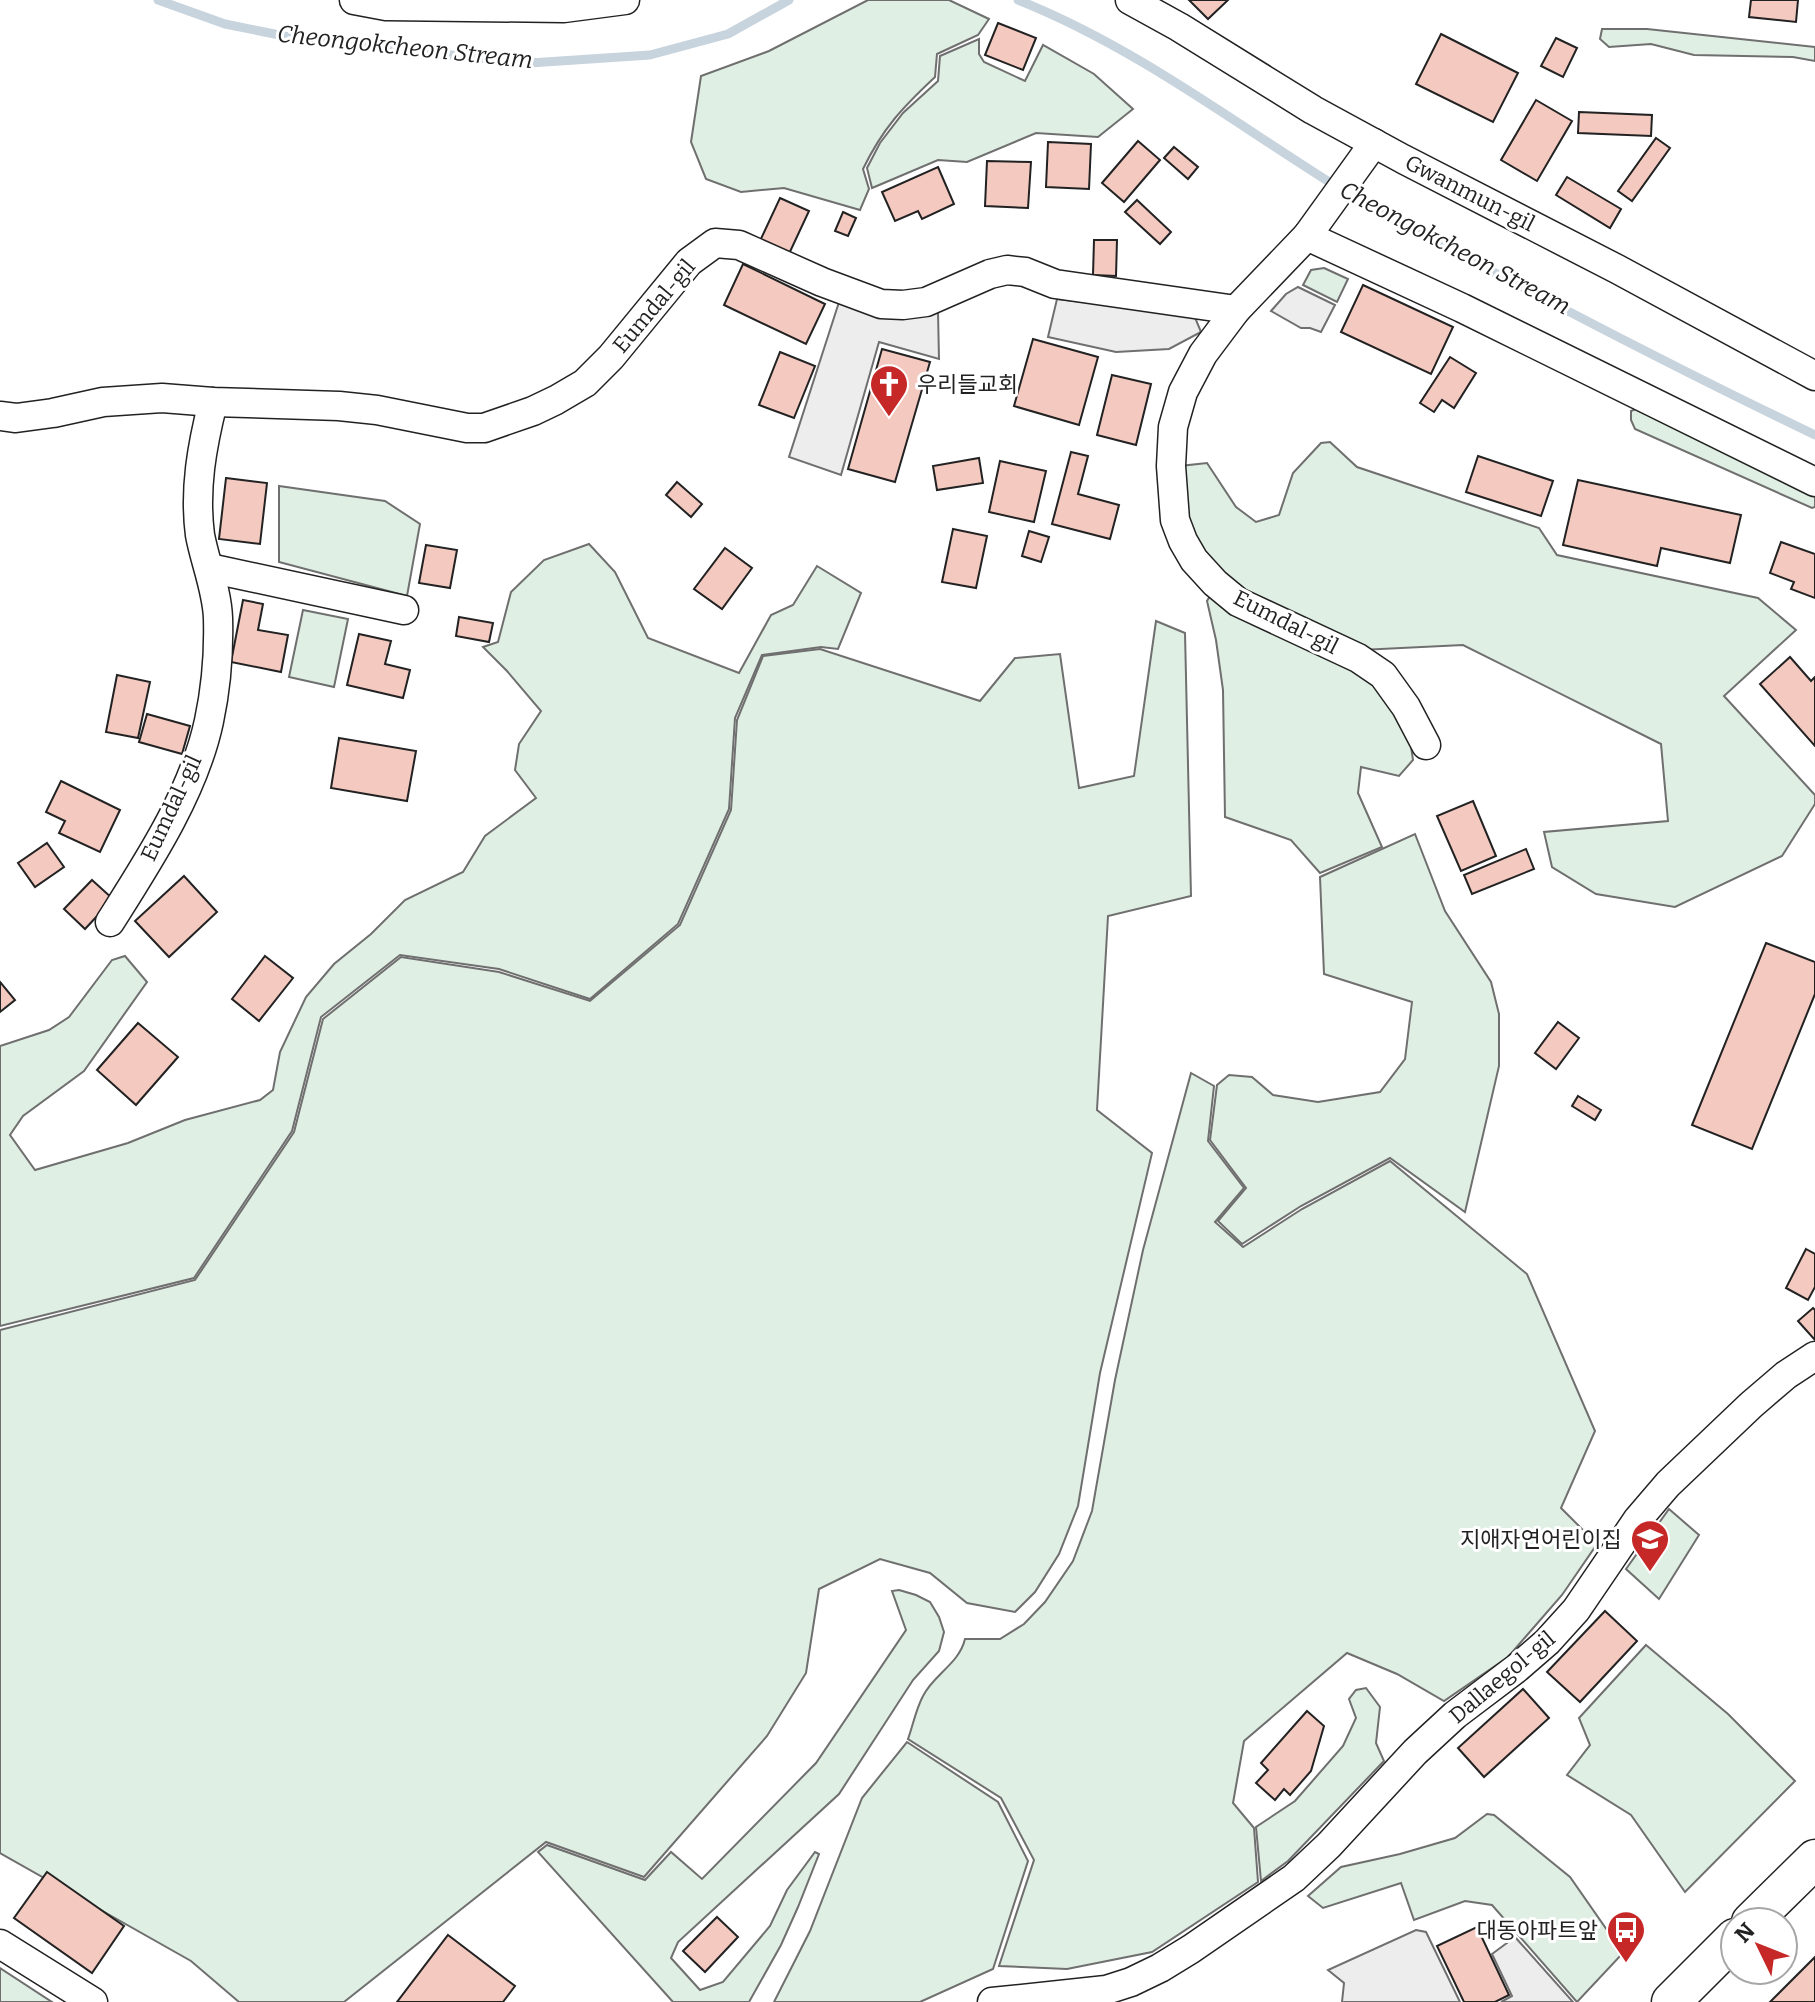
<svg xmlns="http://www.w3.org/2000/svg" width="1815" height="2002" font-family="Bitter,'Noto Sans KR',serif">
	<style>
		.green { fill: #e0efe3; stroke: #6f6f6f; stroke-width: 2 }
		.parking { fill: #ededed; stroke: #6f6f6f; stroke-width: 2 }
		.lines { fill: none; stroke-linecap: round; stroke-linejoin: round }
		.stream { stroke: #c7d3dd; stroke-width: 9 }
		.building { fill: #f3c9c0; stroke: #222; stroke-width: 2 }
		.street-casing { stroke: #222; stroke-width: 31 }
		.secondary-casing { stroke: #222; stroke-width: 41 }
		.street { stroke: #fff; stroke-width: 28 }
		.secondary { stroke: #fff; stroke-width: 38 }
		.labels { text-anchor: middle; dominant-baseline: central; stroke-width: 6; stroke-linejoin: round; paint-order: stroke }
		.street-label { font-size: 22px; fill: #222; stroke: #fff }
		.poi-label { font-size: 22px; fill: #222; stroke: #fff; text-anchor: end }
		.water-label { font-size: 24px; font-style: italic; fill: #222; stroke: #fff }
	</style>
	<rect width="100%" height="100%" fill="#fff"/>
	<!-- green -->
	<g class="green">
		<path d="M868 0H949L989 19 978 35 937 54 935 77C902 108 883 128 863 169L869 189 860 210 784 188 741 192 706 179 691 142 701 76 769 51Z"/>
		<polygon points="1602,29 1647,29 1815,47 1815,61 1793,57 1694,55 1651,44 1609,47 1600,39"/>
		<polygon points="979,39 979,54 984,62 1025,81 1043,45 1094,74 1133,109 1098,137 1036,133 967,162 938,160 872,188 867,168 880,143 903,113 938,81 940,56"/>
		<polygon points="1324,268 1348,279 1337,302 1303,285 1311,270"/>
		<polygon points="1638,408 1815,490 1815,507 1812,508 1635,429 1631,420 1631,411"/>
		<polygon points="1330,442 1357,467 1539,528 1557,555 1758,598 1796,630 1724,696 1815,795 1815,804 1782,856 1675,907 1596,894 1552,867 1544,832 1668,821 1661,744 1463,645 1360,650 1242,595 1189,537 1180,466 1207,463 1236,507 1256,522 1279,515 1293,473 1321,443"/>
		<polygon points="279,486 385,501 420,524 407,596 279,562"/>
		<polygon points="589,544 615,572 648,638 739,673 771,615 793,605 817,566 861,593 838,649 821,647 762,655 735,718 729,809 678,924 590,999 499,969 400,955 321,1017 292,1131 194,1278 0,1326 0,1046 49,1030 69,1017 112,960 125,956 147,982 84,1071 23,1116 10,1135 35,1170 128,1143 185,1120 260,1100 273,1090 280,1052 306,997 334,964 371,934 405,900 463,872 485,836 536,798 515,770 519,744 541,711 507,671 483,647 498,642 511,592 544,560"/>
		<polygon points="1213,591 1378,683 1411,746 1413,760 1399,776 1361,767 1358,793 1382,847 1320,873 1291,840 1225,817 1223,690 1216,640 1207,601"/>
		<polygon points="303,610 348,619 334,687 289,677"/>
		<polygon points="1156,621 1185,633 1191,896 1108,916 1097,1110 1152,1153 1100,1373 1078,1506 1059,1554 1035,1592 1015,1612 967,1603 930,1573 880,1559 819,1589 806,1673 767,1736 644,1877 546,1842 344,2002 239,2002 191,1961 0,1853 0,1330 195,1280 294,1132 323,1019 401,957 499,972 590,1001 680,925 731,810 737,720 763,656 820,649 980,701 1015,658 1060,654 1079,788 1134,776"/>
		<polygon points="1415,834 1445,911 1491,982 1499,1014 1499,1066 1465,1212 1390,1158 1301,1206 1242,1244 1218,1221 1246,1188 1210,1140 1217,1085 1229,1075 1252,1077 1273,1095 1318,1102 1380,1092 1405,1059 1412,1002 1324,974 1320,877"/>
		<path d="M1191 1073 1214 1086 1208 1141 1244 1188 1215 1222 1243 1247 1302 1209 1390 1161 1527 1274 1595 1431 1561 1508 1597 1544 1562 1595 1508 1657 1444 1701 1397 1674 1347 1653 1244 1741 1233 1803 1254 1828 1258 1882 1152 1952 1067 1969 999 1966 1034 1860 1001 1798 908 1739C913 1725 916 1709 923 1696 934 1674 959 1664 965 1639H1000L1024 1624 1045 1602 1073 1561 1092 1511 1115 1380 1143 1250Z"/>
		<polygon points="1669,1509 1699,1535 1659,1599 1626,1569"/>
		<polygon points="899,1590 916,1595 930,1602 939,1617 944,1632 939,1651 913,1680 839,1794 678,1942 671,1958 700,1990 723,1982 770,1926 787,1890 815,1852 819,1854 798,1907 781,1945 749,2002 673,2002 538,1852 547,1845 645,1880 671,1852 702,1879 816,1763 906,1630 892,1591"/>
		<polygon points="1646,1645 1728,1714 1795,1781 1685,1892 1631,1815 1567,1775 1590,1745 1579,1718"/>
		<polygon points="1366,1688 1380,1707 1376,1743 1384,1761 1288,1861 1261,1881 1256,1827 1295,1801 1343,1746 1356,1718 1349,1699 1356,1690"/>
		<polygon points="907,1742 998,1802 1028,1861 993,1969 920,2002 774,2002 810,1931 862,1798"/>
		<polygon points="1487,1814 1494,1815 1570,1877 1623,1953 1577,2002 1492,1905 1465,1901 1414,1920 1401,1883 1323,1908 1308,1896 1341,1867 1400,1854 1455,1838"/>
		<polygon points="0,1968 52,2002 0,2002"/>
	</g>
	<!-- parking -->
	<g class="parking">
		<polygon points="1298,287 1335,305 1321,332 1310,328 1301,328 1271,311 1286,294"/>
		<polygon points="840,299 938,312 939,359 879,342 841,475 789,457"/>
		<polygon points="1057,299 1194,315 1201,332 1169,349 1116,352 1048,337"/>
		<polygon points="1416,1930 1426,1932 1460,2002 1342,2002 1344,1983 1328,1970"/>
		<polygon points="1515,1937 1573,2002 1501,2002 1512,1996 1492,1954"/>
	</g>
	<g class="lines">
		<!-- stream -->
		<g class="stream">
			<polyline points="158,0 225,24 304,40 530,63 650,55 728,34 789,0"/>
			<path d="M1018 0C1151 53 1261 144 1383 215 1424 238 1466 258 1507 279 1609 333 1711 385 1815 435"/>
		</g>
	</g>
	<!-- building -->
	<g class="building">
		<polygon points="1189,0 1228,0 1208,19"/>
		<polygon points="1751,0 1798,0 1796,22 1749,17"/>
		<polygon points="998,23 1036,38 1023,70 985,55"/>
		<polygon points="1441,34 1518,73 1493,122 1416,84"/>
		<polygon points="1556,38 1577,48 1563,77 1541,66"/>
		<polygon points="1536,100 1572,121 1537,181 1501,160"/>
		<polygon points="1579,112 1652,115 1651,136 1578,133"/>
		<polygon points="1656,138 1670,148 1632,201 1618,191"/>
		<polygon points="1138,141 1160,160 1124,202 1102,183"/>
		<polygon points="1048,142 1091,144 1089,189 1046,187"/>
		<polygon points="1174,147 1198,167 1188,179 1164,158"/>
		<polygon points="987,161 1031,162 1028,208 985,206"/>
		<polygon points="938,167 954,204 922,219 918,211 895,221 882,192"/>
		<polygon points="1567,177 1621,209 1610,228 1556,195"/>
		<polygon points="780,198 809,211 788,256 759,243"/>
		<polygon points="1137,200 1171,232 1160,244 1125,212"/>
		<polygon points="843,212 856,218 848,236 835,231"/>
		<polygon points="1094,240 1117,240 1116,276 1093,275"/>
		<polygon points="743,264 825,304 806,344 724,305"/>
		<polygon points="1363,285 1453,327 1431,374 1341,332"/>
		<polygon points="1033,339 1098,357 1079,425 1014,406"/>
		<polygon points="882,349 930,362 895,482 848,469"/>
		<polygon points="780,352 815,366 794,418 759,405"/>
		<polygon points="1450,357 1476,373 1454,408 1442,400 1434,412 1420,403"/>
		<polygon points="1112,375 1151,384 1136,445 1097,435"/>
		<polygon points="1071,452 1088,456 1078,494 1119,505 1110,539 1052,524"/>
		<polygon points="1478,456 1553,481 1541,516 1466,492"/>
		<polygon points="979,458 983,483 937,490 933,466"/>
		<polygon points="1000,461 1046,471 1034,522 989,512"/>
		<polygon points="226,478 267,483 260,544 219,539"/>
		<polygon points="1578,480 1741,515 1730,563 1661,548 1657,566 1563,545"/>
		<polygon points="677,482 702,504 691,517 666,495"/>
		<polygon points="953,529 987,536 976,588 942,582"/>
		<polygon points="1029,531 1049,537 1041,562 1022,556"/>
		<polygon points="1781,542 1815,554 1815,598 1791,589 1794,582 1770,573"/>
		<polygon points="426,545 457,550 450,588 419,583"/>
		<polygon points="725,548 752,568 722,609 694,589"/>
		<polygon points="243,600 263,604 258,630 288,635 281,672 231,662"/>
		<polygon points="459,617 493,623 489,642 456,636"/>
		<polygon points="359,634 391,641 385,664 410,670 403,698 347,685"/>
		<polygon points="1790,657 1811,681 1815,677 1815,746 1760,684"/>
		<polygon points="117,675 150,682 138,738 106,732"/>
		<polygon points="147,714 190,726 182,754 139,742"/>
		<polygon points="339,738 416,751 407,801 331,788"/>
		<polygon points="61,781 120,810 100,852 59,833 65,821 46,812"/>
		<polygon points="1473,801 1496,856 1461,871 1437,816"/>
		<polygon points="47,843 64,867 35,887 18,863"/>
		<polygon points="1526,849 1534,869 1472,894 1464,875"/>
		<polygon points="184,876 217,912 169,957 135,921"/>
		<polygon points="92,880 113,899 85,929 64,909"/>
		<polygon points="1766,943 1815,962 1815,994 1752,1149 1692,1125"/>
		<polygon points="265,956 293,978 259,1021 232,999"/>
		<polygon points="0,982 15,1000 0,1012"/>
		<polygon points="1558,1022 1579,1038 1556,1069 1535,1053"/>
		<polygon points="138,1023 178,1057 136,1105 97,1070"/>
		<polygon points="1578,1096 1601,1110 1595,1120 1572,1106"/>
		<polygon points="1806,1249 1815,1254 1815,1287 1808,1300 1786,1288"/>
		<polygon points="1813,1308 1815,1310 1815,1340 1798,1321"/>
		<polygon points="1605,1611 1637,1641 1580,1702 1547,1672"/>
		<polygon points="1523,1689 1549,1718 1484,1777 1458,1748"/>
		<polygon points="1307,1711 1324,1726 1311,1771 1290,1795 1284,1789 1275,1800 1256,1783 1268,1770 1261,1763"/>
		<polygon points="47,1872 124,1926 92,1973 14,1918"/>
		<polygon points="717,1917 738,1937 705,1972 683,1951"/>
		<polygon points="1477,1927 1509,1995 1495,2002 1464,2002 1437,1946"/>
		<polygon points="448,1935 515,1986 503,2002 397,2002"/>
		<polygon points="1815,1957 1815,2002 1770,2002"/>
	</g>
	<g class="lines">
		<!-- street casing -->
		<g class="street-casing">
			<g id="street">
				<polyline points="354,0 386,6 564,8 625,0"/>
				<polyline points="1130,0 1179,27 1313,110 1403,159 1617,269 1815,376"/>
				<polyline points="1374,143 1307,236 1236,310 1203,354 1183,392 1173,427 1171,466 1175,520 1183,541 1194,560 1215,583 1238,602 1358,658 1383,675 1406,707 1426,745"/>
				<polyline points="1307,236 1462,308 1815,482"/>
				<polyline points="0,416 16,418 53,413 103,402 162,398 213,402 339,406 377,410 467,428 484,428 533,411 556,400 585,383 611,357 689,262 715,243 739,245 822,282 881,304 903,305 926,302 990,274 1007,270 1025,272 1055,284 1236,310"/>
				<polyline points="209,568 404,610"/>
				<path d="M110 922C148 862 194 792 209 721 216 688 219 652 218 618 217 590 205 562 200 535 194 489 202 446 213 402"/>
				<polyline points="0,1944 93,2002"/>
				<polyline points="992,2002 1106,1990 1131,1982 1160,1968 1191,1949 1294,1878 1329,1845 1415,1752 1455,1715 1517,1668 1547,1642 1576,1610 1638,1519 1668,1484 1751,1405 1786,1375 1815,1356"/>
			</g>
		</g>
		<!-- secondary casing -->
		<g class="secondary-casing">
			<g id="secondary">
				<polyline points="1751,1922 1815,1859"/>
				<polyline points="1671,2002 1735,1938"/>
			</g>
		</g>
		<!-- street -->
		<use href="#street" class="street"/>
		<!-- secondary -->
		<use href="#secondary" class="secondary"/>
	</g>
	<!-- icons -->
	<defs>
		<g id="church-pin" transform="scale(2)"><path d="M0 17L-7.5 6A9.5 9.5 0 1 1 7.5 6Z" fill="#c62828" stroke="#fff"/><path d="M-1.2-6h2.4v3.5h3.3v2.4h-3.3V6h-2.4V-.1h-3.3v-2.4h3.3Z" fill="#fff"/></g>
		<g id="school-pin" transform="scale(2)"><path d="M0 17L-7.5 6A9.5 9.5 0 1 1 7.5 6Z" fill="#c62828" stroke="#fff"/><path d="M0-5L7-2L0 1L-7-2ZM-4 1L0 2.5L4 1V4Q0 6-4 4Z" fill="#fff"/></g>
		<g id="bus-pin" transform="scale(2)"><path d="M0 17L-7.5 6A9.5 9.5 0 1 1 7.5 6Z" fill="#c62828" stroke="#fff"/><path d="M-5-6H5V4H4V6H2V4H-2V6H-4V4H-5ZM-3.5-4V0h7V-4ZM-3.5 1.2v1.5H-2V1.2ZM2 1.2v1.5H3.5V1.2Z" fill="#fff"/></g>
	</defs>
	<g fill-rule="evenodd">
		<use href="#church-pin" x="889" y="384"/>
		<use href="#school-pin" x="1650" y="1539"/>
		<use href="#bus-pin" x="1626" y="1930"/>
	</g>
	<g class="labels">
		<!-- street labels -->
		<g class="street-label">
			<text transform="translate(1470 193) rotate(27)">Gwanmun-gil</text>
			<text transform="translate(654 306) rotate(-50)">Eumdal-gil</text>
			<text transform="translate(1286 622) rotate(27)">Eumdal-gil</text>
			<text transform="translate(171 808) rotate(-65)">Eumdal-gil</text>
			<text transform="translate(1502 1677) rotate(-40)">Dallaegol-gil</text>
		</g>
		<!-- poi labels -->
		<g class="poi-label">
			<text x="917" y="384" text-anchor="start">우리들교회</text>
			<text x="1622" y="1539">지애자연어린이집</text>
			<text x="1598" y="1930">대동아파트앞</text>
		</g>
		<!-- water labels -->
		<g class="water-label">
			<text transform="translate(405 47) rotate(6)">Cheongokcheon Stream</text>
			<text transform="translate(1455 248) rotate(28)">Cheongokcheon Stream</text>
		</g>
	</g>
	<!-- north arrow -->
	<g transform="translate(1759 1946) rotate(313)"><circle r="38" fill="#ffffff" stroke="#a7a7a7" stroke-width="2"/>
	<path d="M0-6L14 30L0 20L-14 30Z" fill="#c62828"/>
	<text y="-12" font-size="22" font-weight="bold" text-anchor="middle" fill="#222222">N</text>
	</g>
</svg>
